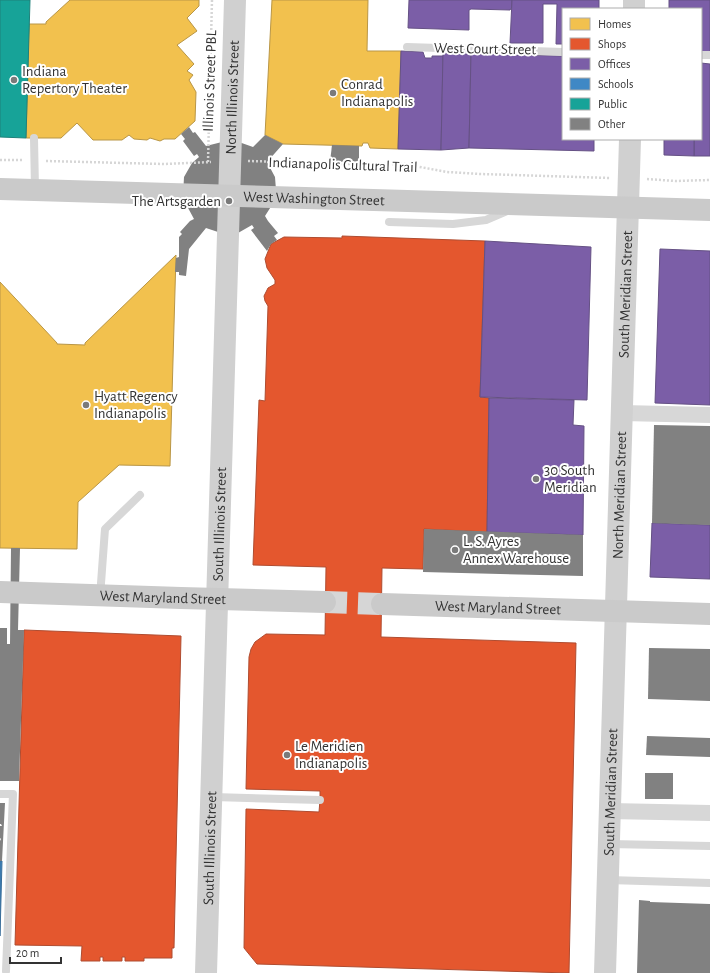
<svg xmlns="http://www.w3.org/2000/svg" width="710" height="973" font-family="'Alegreya Sans',sans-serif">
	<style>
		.homes { fill: #f2c14e; stroke: #b99646 }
		.shops { fill: #e4572e; stroke: #af4c30 }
		.offices { fill: #7b5ea7; stroke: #655184 }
		.schools { fill: #3f88c5; stroke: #3b6e99 }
		.public { fill: #17a398; stroke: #1f817a }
		.building { fill: #818181 }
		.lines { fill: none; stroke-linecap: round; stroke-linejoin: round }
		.primary-tunnel { stroke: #d6d6d6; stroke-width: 22; stroke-dasharray: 22 11; stroke-linecap: butt }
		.path { stroke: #d6d6d6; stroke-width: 2.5; stroke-dasharray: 2 2; stroke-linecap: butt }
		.lane { stroke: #d7d7d7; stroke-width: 8 }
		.street { stroke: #d7d7d7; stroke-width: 16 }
		.secondary { stroke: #d0d0d0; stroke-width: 22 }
		.primary { stroke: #cacaca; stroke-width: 22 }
		.poi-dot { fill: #7a7a7a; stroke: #fff; stroke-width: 1.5 }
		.labels { text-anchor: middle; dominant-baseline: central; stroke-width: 4; stroke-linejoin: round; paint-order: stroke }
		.street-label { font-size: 15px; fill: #333; stroke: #fff }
		.poi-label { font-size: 15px; fill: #333; stroke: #fff; text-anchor: start }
	</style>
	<rect width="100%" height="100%" fill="#fff"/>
	<!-- homes -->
	<g class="homes">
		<polygon points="70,0 199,0 199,6 187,18 197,31 177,45 194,64 187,71 193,75 189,80 196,92 195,121 175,139 164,139 160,141 150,138 147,140 134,139 129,135 122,140 93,140 77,123 61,138 26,138 29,24 46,24 46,22"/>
		<polygon points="272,0 368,0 367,51 401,51 398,149 370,148 368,143 363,143 362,146 283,144 265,135"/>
		<polygon points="176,255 170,466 119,465 78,502 77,549 0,548 0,282 57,343 57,344 85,345 85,343"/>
	</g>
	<!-- shops -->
	<g class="shops">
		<polygon points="342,236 485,241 480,397 489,398 487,532 424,529 423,569 382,568 381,637 576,643 569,973 257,964 244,948 246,809 319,812 320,800 320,791 246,789 249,657 251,649 255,642 266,634 325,635 326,567 253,565 259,400 265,401 268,306 265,301 264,296 268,288 275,284 275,280 267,268 265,259 271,244 284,237 342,238"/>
		<polygon points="24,630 181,636 174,948 172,948 172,958 144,958 144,961 125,961 125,957 122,957 122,961 103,961 103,957 100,957 100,961 81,961 82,946 15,945"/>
	</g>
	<!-- offices -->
	<g class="offices">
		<polygon points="409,0 512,0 512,7 510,10 471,9 469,10 469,30 408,28"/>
		<polygon points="512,0 599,0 599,9 563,9 563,44 556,44 557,4 543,4 543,43 510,43"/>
		<polygon points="669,0 710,0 710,52 701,52 701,9 669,9"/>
		<polygon points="401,51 423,52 425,58 432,58 432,56 443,56 441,150 398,149"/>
		<polygon points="467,51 471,51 469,148 441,150 443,53 467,54"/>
		<polygon points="471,54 563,56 563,139 594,139 594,151 469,148"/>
		<polygon points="701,63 710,64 710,156 694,156 694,139 701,139"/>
		<polygon points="664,139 694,139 694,156 664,155"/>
		<polygon points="485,241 591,247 587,400 480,397"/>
		<polygon points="660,249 710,251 710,405 655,403"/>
		<polygon points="489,398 574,400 573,425 584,426 583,535 487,532"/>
		<polygon points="652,523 710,525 710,579 650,577"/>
	</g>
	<!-- schools -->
	<polygon class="schools" points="0,861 2,861 0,936"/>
	<!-- public -->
	<polygon class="public" points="0,0 30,0 26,138 0,137"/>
	<!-- building -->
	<g class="building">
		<polygon points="189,127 193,133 195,132 206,146 222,142 236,141 253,147 265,135 283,144 267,162 275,177 276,190 272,205 265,216 268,221 278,233 274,236 277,240 271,244 267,251 251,230 254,228 252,225 238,233 218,232 206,228 189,249 186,276 179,275 179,272 175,272 176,258 179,257 179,237 182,234 180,232 190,221 194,219 187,206 183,196 184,177 192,163 199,157 197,154 194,156 183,141 185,139 181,134"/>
		<polygon points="332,145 359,146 359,162 330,162"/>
		<polygon points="654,425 710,426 710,525 652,523"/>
		<polygon points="424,529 583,535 583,576 423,572"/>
		<polygon points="11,548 20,548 18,630 24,630 19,781 0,781 0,628 7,628 7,644 10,644"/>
		<polygon points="649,648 710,649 710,701 648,699"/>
		<polygon points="647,736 710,738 710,757 646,755"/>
		<rect x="645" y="773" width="28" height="26"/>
		<polygon points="0,803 5,803 2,861 0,861 0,841 1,839 0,838 0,826 2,826 1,824 0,824"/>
		<polygon points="639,900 650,901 650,902 710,904 710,973 637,973"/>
	</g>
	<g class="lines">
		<!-- primary-tunnel -->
		<polyline class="primary-tunnel" points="325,602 382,604"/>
		<!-- path -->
		<g class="path">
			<polyline points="0,160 23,160"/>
			<polyline points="46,161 164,164 211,162"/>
			<polyline points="248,161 290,162 316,164 404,164 447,172 481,174 610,178"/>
			<polyline points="208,162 212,0"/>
			<polyline points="647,179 675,181 710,180"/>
		</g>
		<!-- lane -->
		<g class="lane">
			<polyline points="407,47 563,52"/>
			<polyline points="701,55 710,55"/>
			<polyline points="34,138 35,189"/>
			<polyline points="389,222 453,224 486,220 507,211"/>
			<polyline points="101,594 101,583 105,529 140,495"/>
			<polyline points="0,794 13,794 6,971"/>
			<polyline points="213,797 320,800"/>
			<polyline points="609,844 710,846"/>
			<polyline points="608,880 710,883"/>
		</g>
		<!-- street -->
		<g class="street">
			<polyline points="622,413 710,415"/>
			<polyline points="609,811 710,813"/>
		</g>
		<!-- secondary -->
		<g class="secondary">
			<polyline points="634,9 634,0"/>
			<path id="s1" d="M206 973 235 0"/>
			<path id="s2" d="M605 973 630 139"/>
		</g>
		<!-- primary -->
		<g class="primary">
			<path id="s3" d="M0 189 710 210"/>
			<path id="s4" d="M0 592 181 598 325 602"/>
			<path id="s5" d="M382 604 710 614"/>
		</g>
	</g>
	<!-- markers -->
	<g class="poi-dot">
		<circle cx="14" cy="80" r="4"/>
		<circle cx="333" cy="93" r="4"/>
		<circle cx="229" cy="201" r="4"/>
		<circle cx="86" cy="405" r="4"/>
		<circle cx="536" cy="479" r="4"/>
		<circle cx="455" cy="550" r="4"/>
		<circle cx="287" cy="755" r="4"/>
	</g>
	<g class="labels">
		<!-- street labels -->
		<g class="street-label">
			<text transform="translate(485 49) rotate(1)">West Court Street</text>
			<text transform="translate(210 81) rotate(-88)">Illinois Street PBL</text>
			<text stroke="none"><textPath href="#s1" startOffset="876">North Illinois Street</textPath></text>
			<text transform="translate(343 165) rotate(2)">Indianapolis Cultural Trail</text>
			<text stroke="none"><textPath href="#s3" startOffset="314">West Washington Street</textPath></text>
			<text stroke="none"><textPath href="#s2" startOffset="679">South Meridian Street</textPath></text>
			<text stroke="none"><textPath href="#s2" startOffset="478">North Meridian Street</textPath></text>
			<text stroke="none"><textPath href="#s1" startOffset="449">South Illinois Street</textPath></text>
			<text stroke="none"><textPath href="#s4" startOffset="163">West Maryland Street</textPath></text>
			<text stroke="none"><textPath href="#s5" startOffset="116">West Maryland Street</textPath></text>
			<text stroke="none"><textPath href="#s2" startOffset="181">South Meridian Street</textPath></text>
			<text stroke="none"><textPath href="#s1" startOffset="125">South Illinois Street</textPath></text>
		</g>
		<!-- poi labels -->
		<g class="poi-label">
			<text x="22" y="71">Indiana<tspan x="22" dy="17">Repertory Theater</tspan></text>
			<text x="341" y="84">Conrad<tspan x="341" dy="17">Indianapolis</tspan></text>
			<text x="221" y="201" text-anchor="end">The Artsgarden</text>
			<text x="94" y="396">Hyatt Regency<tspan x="94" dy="17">Indianapolis</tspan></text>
			<text x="544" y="470">30 South<tspan x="544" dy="17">Meridian</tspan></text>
			<text x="463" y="541">L. S. Ayres<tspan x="463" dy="17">Annex Warehouse</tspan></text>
			<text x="295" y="746">Le Meridien<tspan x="295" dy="17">Indianapolis</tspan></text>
		</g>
	</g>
	<!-- legend -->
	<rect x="562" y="8" width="140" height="132" fill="#ffffff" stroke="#adadad"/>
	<rect x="570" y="18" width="20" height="12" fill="#f2c14e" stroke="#adadad"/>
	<text x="598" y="28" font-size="12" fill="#333333">Homes</text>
	<rect x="570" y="38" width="20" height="12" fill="#e4572e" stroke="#adadad"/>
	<text x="598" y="48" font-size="12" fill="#333333">Shops</text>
	<rect x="570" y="58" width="20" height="12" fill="#7b5ea7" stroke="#adadad"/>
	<text x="598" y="68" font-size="12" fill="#333333">Offices</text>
	<rect x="570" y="78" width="20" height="12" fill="#3f88c5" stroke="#adadad"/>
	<text x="598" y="88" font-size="12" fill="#333333">Schools</text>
	<rect x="570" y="98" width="20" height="12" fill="#17a398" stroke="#adadad"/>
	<text x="598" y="108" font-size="12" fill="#333333">Public</text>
	<rect x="570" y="118" width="20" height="12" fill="#818181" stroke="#adadad"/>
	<text x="598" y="128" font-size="12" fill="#333333">Other</text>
	<!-- scale -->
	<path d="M10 957v6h51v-6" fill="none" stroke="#333333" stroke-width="2"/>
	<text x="16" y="957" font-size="12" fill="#333333" stroke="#ffffff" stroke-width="3" paint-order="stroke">20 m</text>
</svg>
